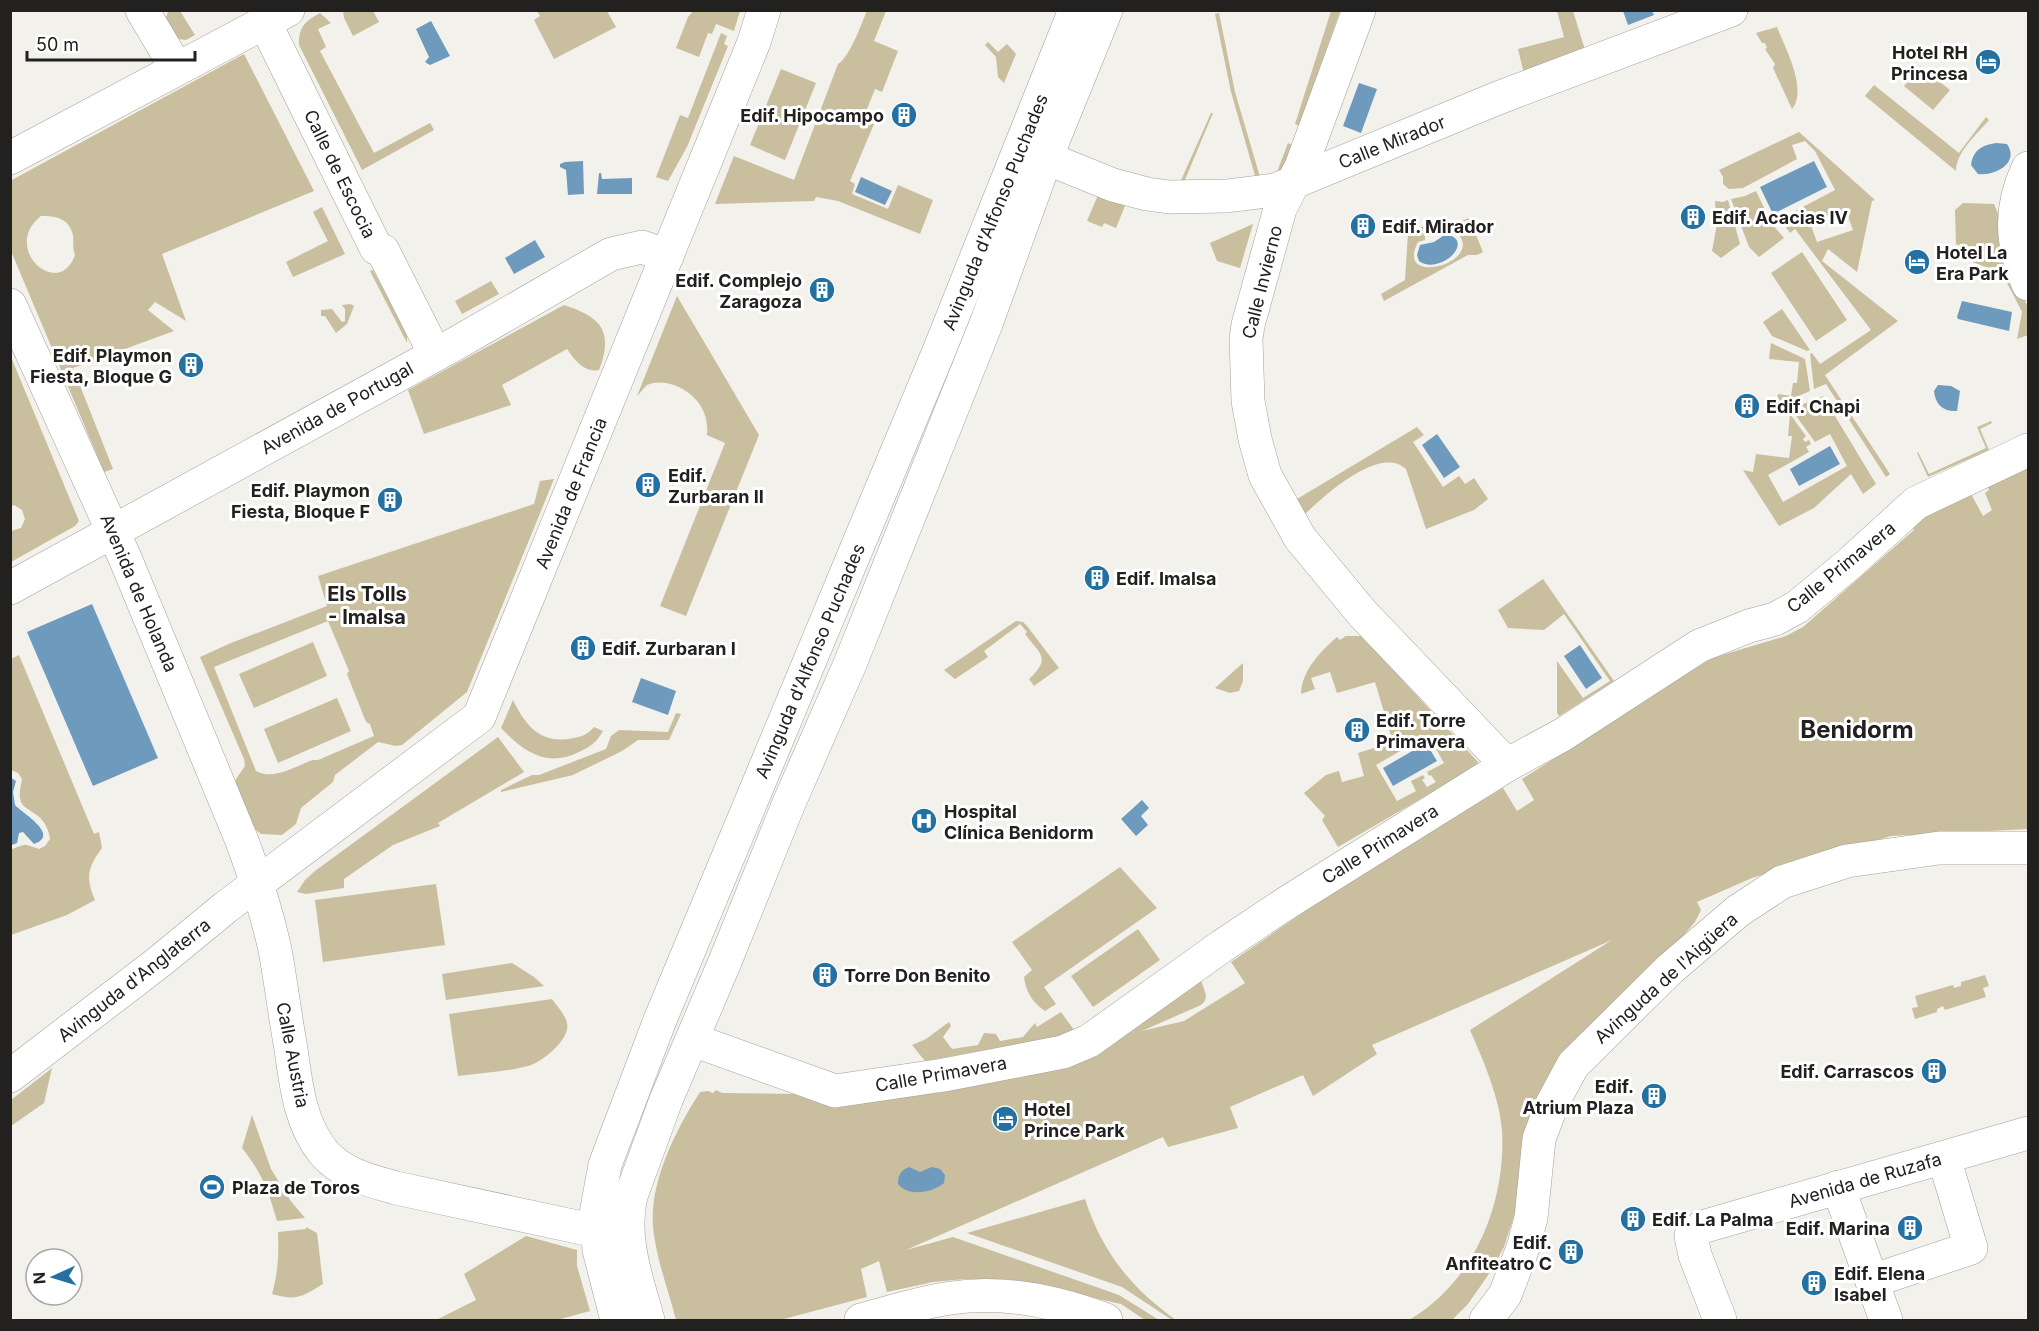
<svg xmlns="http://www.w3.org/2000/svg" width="2039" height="1331" font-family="Inter,sans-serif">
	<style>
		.green { fill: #c9be9d; fill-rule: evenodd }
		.water { fill: #6d9abd }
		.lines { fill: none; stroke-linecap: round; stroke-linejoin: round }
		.minor-casing { stroke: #a2a09b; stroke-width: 34 }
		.major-casing { stroke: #a2a09b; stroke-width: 34 }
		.minor { stroke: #fff; stroke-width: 33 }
		.major { stroke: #fff; stroke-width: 33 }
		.labels { text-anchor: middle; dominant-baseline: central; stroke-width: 6; stroke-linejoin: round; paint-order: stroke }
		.poi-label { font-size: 18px; font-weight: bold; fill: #22211f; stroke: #fff; text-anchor: start }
		.street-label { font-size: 18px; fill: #22211f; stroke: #fff }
		.neighbourhood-label { font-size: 20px; font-weight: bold; fill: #22211f; stroke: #fff }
		.district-label { font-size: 24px; font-weight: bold; fill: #22211f; stroke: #fff }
	</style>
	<rect width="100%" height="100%" fill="#f3f1ec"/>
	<!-- green -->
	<g class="green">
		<polygon points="694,10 740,10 740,11 734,31 716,24 712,34 708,33 699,57 676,48 688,17"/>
		<polygon points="167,11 180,11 195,35 186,40 171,38 163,26 168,12"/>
		<polygon points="343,11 373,11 379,22 353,36 344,18"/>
		<polygon points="537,11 607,11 616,27 554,59 534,20 540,16"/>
		<path d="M867 11H886L874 41 898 51 882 92 875 89 863 119 874 124 850 181 855 184 852 194 888 209 898 185 933 200 920 234 838 201 816 197 814 201 715 204 734 156 794 180 838 64C850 57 861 24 867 11Z"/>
		<polygon points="1331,11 1340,11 1299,126 1295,124"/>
		<polygon points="1557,11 1573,11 1586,53 1525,78 1518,49 1564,37"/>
		<path d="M320 13 331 23 318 29 326 47 320 51 374 153 430 123 434 130 362 170 299 45C298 28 305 21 320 13Z"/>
		<polygon points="1219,13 1235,92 1260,177 1277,172 1288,143 1292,145 1280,177 1178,187 1211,113 1213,113 1184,182 1256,179 1231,92 1215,14"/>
		<path d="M1777 27C1785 48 1808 89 1792 109L1773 68 1775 64 1765 49 1767 48 1765 43H1762L1756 33Z"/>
		<polygon points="721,33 727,36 724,44 728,46 687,147 668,181 656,177 680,115 688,118"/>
		<polygon points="988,42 998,52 1007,44 1016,54 1004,83 998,77 996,57 985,45"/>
		<path d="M244 54 314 191 162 254 186 321 155 302 148 310 174 331 73 368 113 469 104 472 11 251 10 181ZM41 216C56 216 69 218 73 235 74 242 72 247 75 255 59 301 0 248 41 216Z"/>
		<polygon points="1920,66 1950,90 1933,110 1904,86"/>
		<polygon points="781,69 816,83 785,160 750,145"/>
		<path d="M1874 85 1959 153 1986 117 1989 120C1977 134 1956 152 1956 171L1865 96Z"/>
		<path d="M1799 132 1875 200 1872 201 1857 272 1828 249 1822 261 1898 321 1825 375 1890 474 1886 477 1826 384 1814 389 1810 354 1812 353 1820 364 1871 330 1795 229 1790 233 1780 219 1835 190 1815 151 1805 141 1792 145 1797 159 1743 188 1729 189 1723 184V177L1719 170ZM1846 211 1853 230 1817 242 1810 223Z"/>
		<polygon points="1756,191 1772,224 1784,238 1759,257 1749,247 1731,199 1745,196"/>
		<polygon points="1098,195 1125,206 1116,228 1104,223 1102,227 1087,221"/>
		<polygon points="1728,200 1740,244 1721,258 1712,251 1717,224 1715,201 1723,202"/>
		<path d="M1963 203 1994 204C2003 223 2006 244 1995 262L2004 263 2012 271 2028 308V335L2017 339 2022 312 2002 273 1959 257 1960 253 1974 257 1969 251 1956 244 1955 210Z"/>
		<polygon points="322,207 345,254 293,277 286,262 328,241 313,212"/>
		<path d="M1469 218 1483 252 1477 255H1468L1384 301 1381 294 1405 280 1408 233 1437 220 1454 224ZM1430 229H1434L1438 235C1445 229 1453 228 1459 235 1482 264 1394 287 1418 242L1425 240V231Z"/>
		<polygon points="1253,224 1240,268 1217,261 1210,243"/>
		<polygon points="1802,252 1847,320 1816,341 1771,273"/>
		<polygon points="373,270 407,333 407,343 370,271"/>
		<polygon points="491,281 499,294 462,314 455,301"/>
		<path d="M677 296 759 435 686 616 660 606 725 443 707 435C710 408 691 388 666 383 660 382 653 382 647 385 644 388 640 393 637 396Z"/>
		<polygon points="350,304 354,306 347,324 336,333 325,316 321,316 321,310 332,309 342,322 345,321 345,309 342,305"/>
		<path d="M564 305C601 317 614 331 599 370 584 373 574 359 567 349L502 385 511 405 424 434 408 390Z"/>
		<polygon points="1782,309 1810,350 1807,351 1772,336 1763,322"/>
		<polygon points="1771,343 1805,359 1810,391 1780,404 1764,402 1764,398 1777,399 1778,394 1791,396 1793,383 1797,383 1799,362 1769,359"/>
		<polygon points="11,357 79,521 75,526 11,562 11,531 21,528 25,519 22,510 14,505 11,506"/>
		<polygon points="1823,396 1876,484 1863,494 1851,474 1814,508 1779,526 1743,470 1753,472 1756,454 1789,458 1792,436 1788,436 1790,414 1806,436 1803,439 1805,442 1809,440 1811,444 1806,447 1809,452 1768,475 1783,502 1847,466 1830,434 1815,442 1791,409"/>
		<polygon points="1991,421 1992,423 1980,429 1989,450 1928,477 1917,453 1918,452 1929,474 1986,448 1977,427"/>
		<path d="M1417 427 1424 435 1413 442 1443 487 1459 476 1465 484 1474 478 1488 499 1474 510 1426 529 1406 469C1403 467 1401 465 1398 464 1370 454 1324 496 1305 514L1297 499Z"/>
		<path d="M2028 467V829L1891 836 1752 878 1697 902 1701 910 1695 922 1678 942 1591 1026 1516 1210 1504 1247 1491 1271 1468 1304 1452 1320H1409C1474 1282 1506 1204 1502 1131 1500 1098 1483 1060 1470 1030L1612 940 1372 1045 1377 1054 1313 1096 1303 1075 1230 1107 1238 1128 1168 1147 1163 1137 906 1250 953 1237 1119 1295 1159 1320H1145L1121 1304 1005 1279H965L933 1282 887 1292 879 1261 861 1269 867 1297 780 1320H676C669 1292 658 1264 654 1235 646 1188 675 1131 700 1092L708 1091 713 1093 716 1090 722 1093 884 1095 1117 1038 1201 980 1206 995 1205 1001 1201 1005 1142 1031 1184 1021 1245 983 1231 962 1358 875 1503 788 1517 811 1534 800 1522 779 1712 658 1786 636 1803 627 1914 530 1912 527 1932 511 1970 492 1983 516 1992 510 1985 493 1989 490 1986 483Z"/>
		<path d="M554 479 467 692 402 745 396 746 378 742 335 775 333 782 301 808 296 824 282 835 261 834 247 823 235 783 236 779 245 766 244 759 200 657 231 643 327 606 318 576 534 504 540 481ZM328 621 349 671 347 674 366 722 370 724 374 736 318 760H313C295 766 274 781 256 771L214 667Z"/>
		<polygon points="1543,579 1614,681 1559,716 1557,713 1557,661 1583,698 1610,681 1564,614 1544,630 1508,628 1498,610"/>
		<path d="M1016 621 1023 622 1027 626 1059 668 1034 686 1029 679C1051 658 1041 655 1025 634L1027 632 1020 624 984 651 988 657 955 679 944 670Z"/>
		<path d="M1346 636H1362L1478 762 1477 766 1338 847 1322 820 1325 816 1304 793 1326 775 1339 771 1342 782 1364 776 1358 753 1393 742 1375 682 1337 693 1330 672 1311 678 1315 689 1301 694C1302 670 1320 652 1337 637L1340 640ZM1428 735 1444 763 1427 772 1429 776 1431 775 1436 782 1427 787 1422 780 1425 778 1423 775 1411 781 1416 791 1397 801 1376 765Z"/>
		<polygon points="313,642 327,676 254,708 239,674"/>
		<path d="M19 655 94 834 99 832 102 848C88 867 85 877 95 900L67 915 11 935V849C16 849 22 844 27 845 31 846 35 848 39 849L45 846 50 839C46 809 22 814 20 798 19 792 21 785 22 779L18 773 11 770V659Z"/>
		<polygon points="1243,663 1243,681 1239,691 1230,693 1215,688"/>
		<polygon points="337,698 351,731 278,763 264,729"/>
		<path d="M513 700C526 727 542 745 573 738 582 737 588 734 594 727L603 731C597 742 590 747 579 752 546 768 524 752 501 728Z"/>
		<polygon points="676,713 681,714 669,740 638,740 622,751 573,775 501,792 501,790 532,775 539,775 606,749 611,736 619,730 668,732"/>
		<polygon points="498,737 524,772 438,823 440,826 393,845 344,879 344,888 306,894 297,892 305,880 315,871"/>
		<path d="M1120 867 1157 908 1044 987 1056 1004 1045 1011C1032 1002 1026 992 1024 977L1032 970 1012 942Z"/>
		<polygon points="436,884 445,945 323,962 315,900"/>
		<polygon points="1138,929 1160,960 1093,1007 1071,976"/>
		<polygon points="512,963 534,977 544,986 446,1000 442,974"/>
		<polygon points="1985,975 1989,986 1983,988 1986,997 1945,1010 1943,1006 1937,1009 1937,1012 1915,1019 1912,1008 1918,1007 1915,996 1953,985 1954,988 1961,986 1961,982"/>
		<path d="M552 999C557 1006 565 1014 567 1023 571 1039 542 1062 528 1066 506 1072 481 1073 458 1076L449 1014Z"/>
		<polygon points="1061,1012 1074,1030 1062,1036 925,1061 912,1045 926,1039 949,1022 951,1026 943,1037 952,1049 978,1045 984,1033 996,1034 1000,1041 1023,1037 1035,1023 1037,1027"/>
		<polygon points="52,1068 44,1103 11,1126 11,1100"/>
		<path d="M252 1115 271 1169 290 1200 305 1218 277 1221C268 1190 262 1173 242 1148Z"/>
		<path d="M1085 1199C1102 1252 1131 1288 1176 1320H1172L1122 1287 967 1233Z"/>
		<path d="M306 1227 317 1233 323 1284C302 1297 296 1301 272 1294 278 1273 279 1254 278 1232L306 1229Z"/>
		<polygon points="526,1236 577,1250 577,1266 590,1311 557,1320 436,1320 476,1300 464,1274"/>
	</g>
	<!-- water -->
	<g class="water">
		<polygon points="1623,11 1652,11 1654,15 1628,25"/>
		<polygon points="431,21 450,56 430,65 425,62 429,57 416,29"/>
		<polygon points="1359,83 1377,89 1361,133 1343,126"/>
		<path d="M1996 143 2007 144C2020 163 1995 176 1978 174L1971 165C1973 150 1982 145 1996 143Z"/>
		<polygon points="583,161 584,194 568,195 566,170 560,167 560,164 565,162"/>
		<polygon points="1814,161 1827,187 1773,214 1760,187"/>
		<polygon points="599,173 601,173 602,179 632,178 632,194 597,194"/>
		<polygon points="861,177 892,191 885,205 855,192"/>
		<path d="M1446 234C1477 241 1439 276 1419 261L1417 255 1420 245 1434 242Z"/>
		<polygon points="535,240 545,257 514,274 505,258"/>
		<polygon points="1962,301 2012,312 2009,331 1958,319 1957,317"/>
		<path d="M1938 385 1951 386 1960 391 1957 411C1943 412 1935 404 1934 391Z"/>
		<polygon points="1437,434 1460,467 1444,478 1422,445"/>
		<polygon points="1830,446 1840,464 1799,486 1790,469"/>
		<polygon points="92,604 158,758 93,786 27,632"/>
		<polygon points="1580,645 1602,678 1586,689 1564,656"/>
		<polygon points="641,678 676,691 668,715 632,702"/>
		<polygon points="1426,743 1437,761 1393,786 1383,768"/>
		<path d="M10 777 16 781 13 792 15 805C22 813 61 835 34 844L23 832 19 833 17 843 12 845 11 844Z"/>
		<polygon points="1142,800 1149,808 1141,816 1148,825 1136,836 1121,819"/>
		<path d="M909 1167 920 1172 932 1167 940 1169 945 1175 944 1183C932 1193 908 1197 898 1184 898 1175 901 1170 909 1167Z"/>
	</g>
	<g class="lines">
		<!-- minor casing -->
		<g class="minor-casing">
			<g id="minor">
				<polyline points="142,10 177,69"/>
				<polyline points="1359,10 1301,167 1280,209 1248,325 1246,339 1248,401 1255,439 1265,475 1300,538 1363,614 1507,765"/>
				<polyline points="265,23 376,248 383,251 435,354"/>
				<polyline points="10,158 288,10"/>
				<polyline points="1046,158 1113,185 1147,194 1169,197 1227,196 1275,190 1498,98 1731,10"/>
				<path d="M2028 168C2009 208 2011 243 2028 284"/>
				<path d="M10 305 125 558 242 841C255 876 267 913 275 950 281 983 285 1016 291 1049 296 1085 300 1124 324 1153 342 1174 371 1181 396 1188L596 1231 623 1230"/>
				<polyline points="10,588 455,344 611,254 642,247 667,256"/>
				<polyline points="693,1040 835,1091 944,1075 1063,1052 1089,1041 1222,946 1288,902 1507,765 1562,735 1699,646 1749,626 1775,619 1797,607 1849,564 1916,503 2028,450"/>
				<polyline points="10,1076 159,962 226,907 479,717 754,42 764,10"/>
				<polyline points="1838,1187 1886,1320"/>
				<polyline points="1872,1281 1971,1248 1944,1158"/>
				<path d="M861 1320C890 1312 921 1302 951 1298 1003 1290 1058 1302 1106 1320"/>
				<polyline points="1486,1320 1505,1295 1524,1245 1531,1218 1539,1139 1552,1104 1573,1065 1670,969 1738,911 1782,882 1847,861 1939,848 2028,848"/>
				<polyline points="1720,1320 1695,1255 1691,1236 1702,1227 2028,1133"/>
			</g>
		</g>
		<!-- major casing -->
		<g class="major-casing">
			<g id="major">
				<polyline points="617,1320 599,1250 596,1214 605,1165 660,1020 939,351 1075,10"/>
				<path d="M648 1320C637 1280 621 1238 631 1196L666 1100 724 964 789 803 850 664 986 324 1046 158 1106 10"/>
			</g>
		</g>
		<!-- minor -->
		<use href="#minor" class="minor"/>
		<!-- major -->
		<use href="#major" class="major"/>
	</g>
	<!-- icons -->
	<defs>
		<g id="hotel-disc" transform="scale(1.35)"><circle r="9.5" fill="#2370a2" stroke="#fff"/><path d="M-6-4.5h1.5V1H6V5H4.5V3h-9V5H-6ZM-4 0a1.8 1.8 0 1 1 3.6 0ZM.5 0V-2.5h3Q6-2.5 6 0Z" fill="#fff"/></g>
		<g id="building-disc" transform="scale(1.35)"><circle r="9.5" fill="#2370a2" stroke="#fff"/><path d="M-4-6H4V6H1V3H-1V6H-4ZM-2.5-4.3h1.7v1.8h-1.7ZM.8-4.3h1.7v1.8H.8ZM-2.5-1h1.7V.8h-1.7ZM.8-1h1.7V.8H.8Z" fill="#fff"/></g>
		<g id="hospital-disc" transform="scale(1.35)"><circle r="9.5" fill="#2370a2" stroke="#fff"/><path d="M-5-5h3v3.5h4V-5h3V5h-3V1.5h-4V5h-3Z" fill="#fff"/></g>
		<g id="stadium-disc" transform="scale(1.35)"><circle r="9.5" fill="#2370a2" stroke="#fff"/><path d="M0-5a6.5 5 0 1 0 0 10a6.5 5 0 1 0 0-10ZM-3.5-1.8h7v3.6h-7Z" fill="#fff"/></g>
	</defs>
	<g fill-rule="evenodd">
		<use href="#hotel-disc" x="1988" y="62"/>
		<use href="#building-disc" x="904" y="115"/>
		<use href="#building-disc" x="1693" y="217"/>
		<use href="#building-disc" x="1363" y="226"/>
		<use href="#hotel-disc" x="1917" y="262"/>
		<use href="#building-disc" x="822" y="290"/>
		<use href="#building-disc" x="191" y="365"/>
		<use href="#building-disc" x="1747" y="406"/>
		<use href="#building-disc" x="648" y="485"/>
		<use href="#building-disc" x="390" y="500"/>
		<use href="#building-disc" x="1097" y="578"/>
		<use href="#building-disc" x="583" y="648"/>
		<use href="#building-disc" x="1357" y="730"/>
		<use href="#hospital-disc" x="924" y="821"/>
		<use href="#building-disc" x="825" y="975"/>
		<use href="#building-disc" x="1934" y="1071"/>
		<use href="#building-disc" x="1654" y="1096"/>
		<use href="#hotel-disc" x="1005" y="1119"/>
		<use href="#stadium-disc" x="212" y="1187"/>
		<use href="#building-disc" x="1633" y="1219"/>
		<use href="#building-disc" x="1910" y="1228"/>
		<use href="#building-disc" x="1571" y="1252"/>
		<use href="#building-disc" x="1814" y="1283"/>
	</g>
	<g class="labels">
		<!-- poi labels -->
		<g class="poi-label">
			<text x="1968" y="52" text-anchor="end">Hotel RH<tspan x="1968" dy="21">Princesa</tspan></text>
			<text x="884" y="115" text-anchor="end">Edif. Hipocampo</text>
			<text x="1712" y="217">Edif. Acacias IV</text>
			<text x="1382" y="226">Edif. Mirador</text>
			<text x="1936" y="252">Hotel La<tspan x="1936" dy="21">Era Park</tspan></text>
			<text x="802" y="280" text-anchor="end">Edif. Complejo<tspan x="802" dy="21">Zaragoza</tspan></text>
			<text x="172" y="355" text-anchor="end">Edif. Playmon<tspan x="172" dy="21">Fiesta, Bloque G</tspan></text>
			<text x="1766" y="406">Edif. Chapi</text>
			<text x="668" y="475">Edif.<tspan x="668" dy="21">Zurbaran II</tspan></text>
			<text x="370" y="490" text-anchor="end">Edif. Playmon<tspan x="370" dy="21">Fiesta, Bloque F</tspan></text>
			<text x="1116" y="578">Edif. Imalsa</text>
			<text x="602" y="648">Edif. Zurbaran I</text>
			<text x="1376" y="720">Edif. Torre<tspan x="1376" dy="21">Primavera</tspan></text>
			<text x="944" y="811">Hospital<tspan x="944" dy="21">Clínica Benidorm</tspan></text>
			<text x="844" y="975">Torre Don Benito</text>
			<text x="1914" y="1071" text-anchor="end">Edif. Carrascos</text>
			<text x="1634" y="1086" text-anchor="end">Edif.<tspan x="1634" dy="21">Atrium Plaza</tspan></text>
			<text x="1024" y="1109">Hotel<tspan x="1024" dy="21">Prince Park</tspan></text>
			<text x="232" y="1187">Plaza de Toros</text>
			<text x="1652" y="1219">Edif. La Palma</text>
			<text x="1890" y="1228" text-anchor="end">Edif. Marina</text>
			<text x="1552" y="1242" text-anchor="end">Edif.<tspan x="1552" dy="21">Anfiteatro C</tspan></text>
			<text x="1834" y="1273">Edif. Elena<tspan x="1834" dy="21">Isabel</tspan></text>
		</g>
		<!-- street labels -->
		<g class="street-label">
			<text transform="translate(1392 142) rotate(-22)">Calle Mirador</text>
			<text transform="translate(340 174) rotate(64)">Calle de Escocia</text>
			<text transform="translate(995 212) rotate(-68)">Avinguda d'Alfonso Puchades</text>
			<text transform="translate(1262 282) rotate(-76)">Calle Invierno</text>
			<text transform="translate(337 408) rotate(-29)">Avenida de Portugal</text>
			<text transform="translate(571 493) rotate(-68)">Avenida de Francia</text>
			<text transform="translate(1841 567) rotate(-39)">Calle Primavera</text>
			<text transform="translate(139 593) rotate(67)">Avenida de Holanda</text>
			<text transform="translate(810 661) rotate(-67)">Avinguda d'Alfonso Puchades</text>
			<text transform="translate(1380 844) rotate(-32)">Calle Primavera</text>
			<text transform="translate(1666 978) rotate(-42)">Avinguda de l'Aigüera</text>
			<text transform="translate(134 980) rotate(-38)">Avinguda d'Anglaterra</text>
			<text transform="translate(293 1055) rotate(79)">Calle Austria</text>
			<text transform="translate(941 1074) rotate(-10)">Calle Primavera</text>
			<text transform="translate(1865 1180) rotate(-16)">Avenida de Ruzafa</text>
		</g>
		<!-- neighbourhood labels -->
		<g class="neighbourhood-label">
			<text x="367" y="594">Els Tolls<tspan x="367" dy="23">- Imalsa</tspan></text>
		</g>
		<!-- district labels -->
		<g class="district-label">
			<text x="1857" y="729">Benidorm</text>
		</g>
	</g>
	<!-- border -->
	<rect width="2039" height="1331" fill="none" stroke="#22211f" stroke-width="24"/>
	<!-- north arrow -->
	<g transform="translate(54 1277) rotate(266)"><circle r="28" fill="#ffffff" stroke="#a7a6a5" stroke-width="1.5"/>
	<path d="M0-4.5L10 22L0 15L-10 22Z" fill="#2370a2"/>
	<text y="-9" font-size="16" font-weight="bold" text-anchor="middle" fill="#22211f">N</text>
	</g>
	<!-- scale -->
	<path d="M27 51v9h168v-9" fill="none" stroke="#22211f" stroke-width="3"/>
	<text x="36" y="51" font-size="18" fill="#22211f" stroke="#ffffff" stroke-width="4.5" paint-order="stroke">50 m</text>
</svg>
